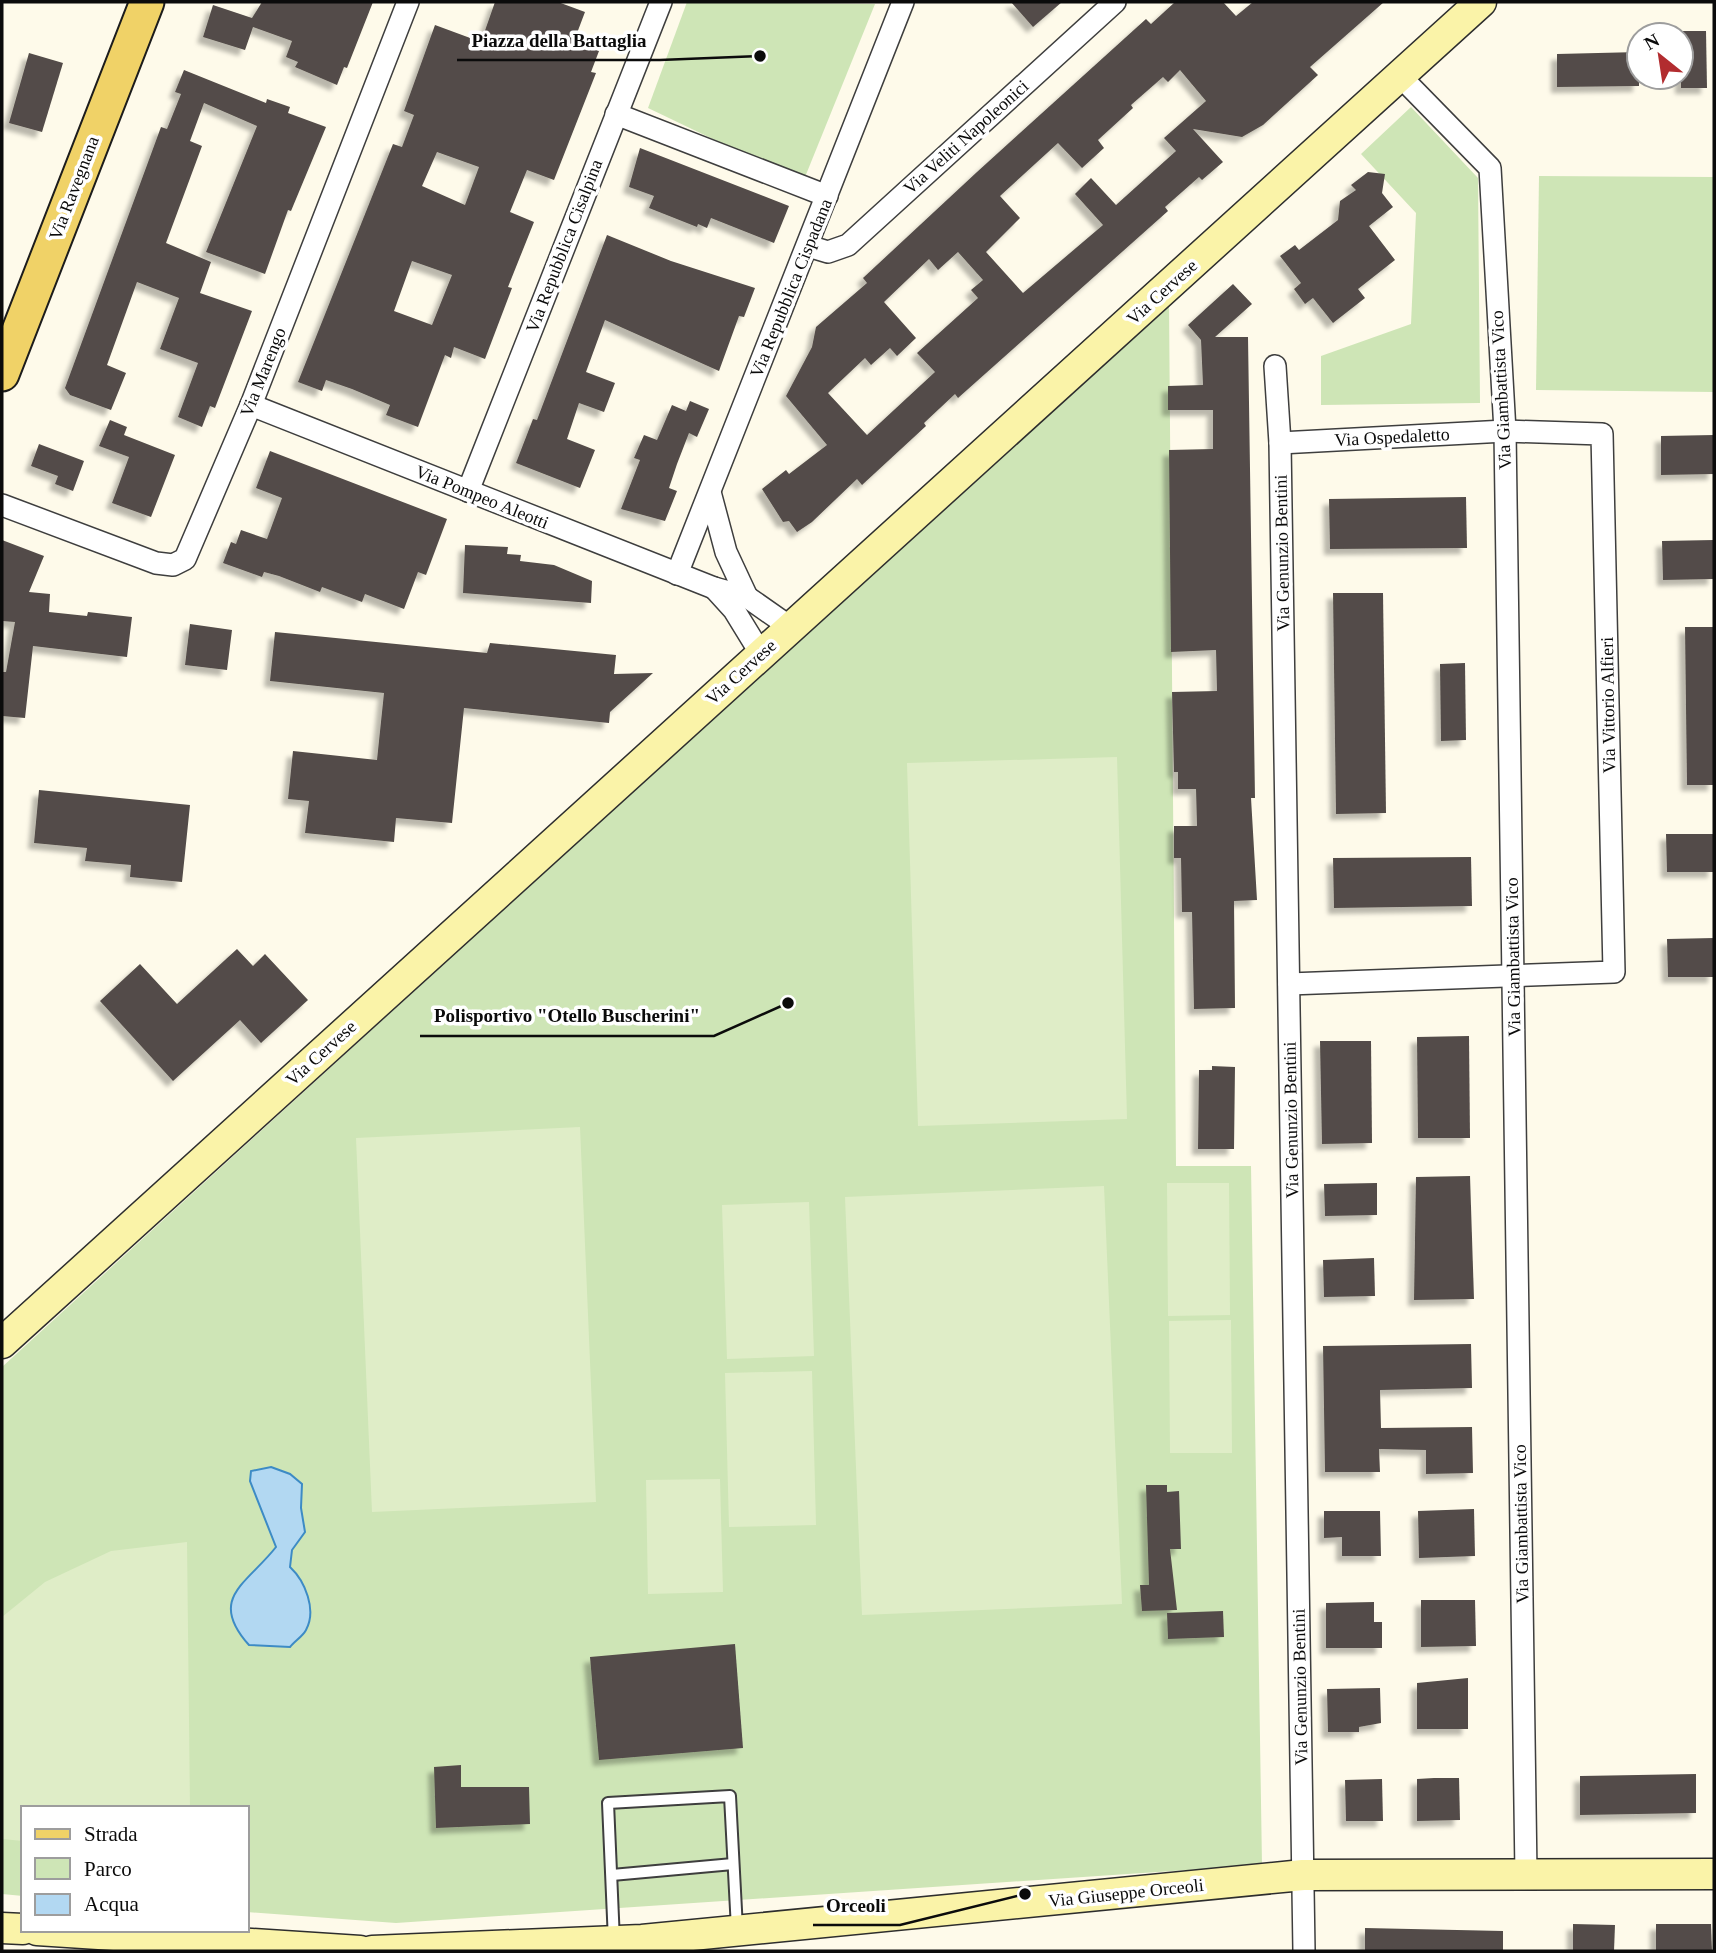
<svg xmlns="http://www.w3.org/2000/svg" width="1716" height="1953" font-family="'Times New Roman',serif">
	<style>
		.green { fill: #cee5b6 }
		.pitch { fill: #dfedc7 }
		.water { fill: #b2d8f2; stroke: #3d8bc5; stroke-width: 2 }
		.building { fill: #534c48; fill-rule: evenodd; filter: url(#shadow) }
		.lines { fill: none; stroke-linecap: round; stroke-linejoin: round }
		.lane-casing { stroke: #3e3e3e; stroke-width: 14 }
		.street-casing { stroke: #3e3e3e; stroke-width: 24 }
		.secondary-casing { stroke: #2d2d2d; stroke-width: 33 }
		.primary-casing { stroke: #1c1c1c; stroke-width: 37 }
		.lane { stroke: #fff; stroke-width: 10 }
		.street { stroke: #fff; stroke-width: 21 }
		.secondary { stroke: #faf3a8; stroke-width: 30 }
		.primary { stroke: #f0d267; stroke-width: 33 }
		.labels { text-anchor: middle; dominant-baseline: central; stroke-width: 7; stroke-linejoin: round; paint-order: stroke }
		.street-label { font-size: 18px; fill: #0b0b0b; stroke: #fff }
		.leader { fill: none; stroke: #0b0b0b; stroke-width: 2.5 }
		.callout-dot { fill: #0b0b0b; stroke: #fff; stroke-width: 2.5 }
		.callout-label { font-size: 19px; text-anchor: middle; font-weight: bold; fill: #0b0b0b; stroke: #fff; stroke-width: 7; stroke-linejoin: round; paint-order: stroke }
	</style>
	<defs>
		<filter id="shadow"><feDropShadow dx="-6" dy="6" stdDeviation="2" flood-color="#0004"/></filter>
	</defs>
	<rect width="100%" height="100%" fill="#fefaea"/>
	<!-- green -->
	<g class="green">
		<polygon points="687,2 875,4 803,182 648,108"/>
		<polygon points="1411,107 1478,178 1480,403 1321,405 1321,356 1411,324 1416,213 1361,154"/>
		<polygon points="1539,176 1714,177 1714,392 1536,390"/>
		<polygon points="1169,303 1176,1166 1251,1166 1262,1865 396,1923 247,1912 247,1808 23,1808 23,1896 2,1894 2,1367"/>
	</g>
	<!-- pitch -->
	<g class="pitch">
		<polygon points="1117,757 1127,1119 918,1126 907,763"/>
		<polygon points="580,1127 596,1502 372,1512 356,1138"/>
		<polygon points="1167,1183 1229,1183 1230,1315 1168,1316"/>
		<polygon points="1104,1186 1122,1604 862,1615 845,1197"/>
		<polygon points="809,1202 814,1356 727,1359 722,1205"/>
		<polygon points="1231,1320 1232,1453 1170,1453 1169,1321"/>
		<polygon points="812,1371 816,1525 729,1527 725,1373"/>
		<polygon points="720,1479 723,1592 648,1594 646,1480"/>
		<polygon points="187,1542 190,1808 23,1808 23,1841 2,1839 2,1617 45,1582 111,1551"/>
	</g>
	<!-- water -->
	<path class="water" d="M271 1467 290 1474 302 1484 301 1508 305 1532 292 1550 290 1567C305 1581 317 1610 306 1630 303 1636 295 1641 290 1647L249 1645C207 1598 247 1584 276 1547L250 1481 251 1471Z"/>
	<!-- building -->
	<g class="building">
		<polygon points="262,2 373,2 347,68 344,67 337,85 295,67 298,62 286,57 292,41 253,27 245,50 203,37 213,5 252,18"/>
		<path d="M495 2H558L585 12 574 41 599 51 591 72 596 73 554 180 527 170 510 212 534 222 508 287 512 288 485 359 454 347 451 358 445 355 418 427 386 415 390 405 352 389 326 380 322 391 298 382 393 144 402 147 414 115 404 111 435 25 481 42ZM437 152 479 167 465 205 422 186ZM412 261 452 275 432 325 394 311Z"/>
		<polygon points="1011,2 1062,2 1033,27"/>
		<path d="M1175 2H1223L1236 16 1253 2H1384L1310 67 1318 75 1263 125 1242 137 1193 129 1223 162 1202 180 1199 177 1165 207 1168 211 958 398 955 394 924 423 926 426 862 485 857 479 812 522 797 532 789 521 783 522 762 489 786 470 789 474 827 445 786 396 812 347 816 327 867 283 863 278 977 172 1146 19 1151 24ZM1180 70 1206 101 1164 138 1176 151 1116 205 1091 178 1075 194 1103 225 1023 293 986 252 1020 218 1000 196 1058 143 1082 168 1104 148 1098 140 1133 108 1131 105 1163 77 1168 82ZM958 252 983 280 971 290 978 298 917 353 935 372 867 435 828 393 865 358 871 365 890 348 897 356 916 338 884 302 929 259 938 270Z"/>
		<polygon points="1681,31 1706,31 1707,88 1681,88"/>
		<polygon points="1639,52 1639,86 1557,87 1557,54"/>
		<polygon points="29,53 63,63 42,132 9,123"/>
		<polygon points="184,70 266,103 267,99 290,107 288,113 326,127 291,211 288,210 265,274 206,252 257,126 204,103 190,141 202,146 166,243 211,262 200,293 252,311 215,408 210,406 202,427 178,417 198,363 160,349 179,298 137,282 107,365 126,373 111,410 70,395 65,388 161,127 167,129 181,94 175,92"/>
		<polygon points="640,148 789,206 774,243 711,218 707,228 698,224 697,227 649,208 654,196 629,187"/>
		<polygon points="1368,172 1385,174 1382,193 1393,207 1369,226 1395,260 1358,289 1365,298 1333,323 1313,298 1305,304 1294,289 1301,283 1280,256 1295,245 1299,250 1338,220 1340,201 1356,190 1351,185"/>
		<polygon points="607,235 671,261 755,288 744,317 739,316 719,371 605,320 586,372 615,383 604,412 579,403 567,439 595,450 580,488 516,463 533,419 537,420"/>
		<polygon points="1233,284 1252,304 1215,337 1248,337 1255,798 1251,798 1257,900 1234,901 1235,1008 1194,1009 1192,912 1182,912 1181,858 1174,858 1174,826 1197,826 1196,789 1178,789 1178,772 1174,772 1172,692 1217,691 1216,650 1171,652 1169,450 1213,449 1213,410 1168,410 1168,386 1203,385 1201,340 1188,325"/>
		<polygon points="690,401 709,409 697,437 689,433 677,464 669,488 677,491 665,521 621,509 640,460 634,458 644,435 657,440 672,405 686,411"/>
		<polygon points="110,420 127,427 124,435 175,455 151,517 112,503 129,457 99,446"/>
		<polygon points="1714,435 1714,474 1661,475 1661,436"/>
		<polygon points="39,444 84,461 73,491 55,484 58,476 31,466"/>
		<polygon points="270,451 447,519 426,575 418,572 404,609 365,594 362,602 322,587 320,592 279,576 264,572 262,577 223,563 231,542 236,544 241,530 267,539 282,498 256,488"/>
		<polygon points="1466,497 1467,548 1330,549 1329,499"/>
		<polygon points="2,540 44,556 29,592 50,594 49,612 87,616 88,612 132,617 127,657 33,646 25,718 2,716 3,672 6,672 15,622 2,621"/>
		<polygon points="1714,540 1714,579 1663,580 1662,541"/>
		<polygon points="465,545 508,547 507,554 521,555 520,561 554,565 592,581 591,603 463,593"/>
		<polygon points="1333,593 1383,593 1386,813 1336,814"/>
		<polygon points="190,624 232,630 227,670 185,665"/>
		<polygon points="1685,627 1714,627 1714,785 1687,785"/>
		<polygon points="275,632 487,653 490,643 616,655 614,674 653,673 610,712 609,723 464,708 452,823 396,818 394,842 305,833 309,801 288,799 293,751 377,760 384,693 270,681"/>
		<polygon points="1465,663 1466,740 1441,741 1440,664"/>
		<polygon points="39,790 190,805 182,882 130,877 131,865 85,861 87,848 34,843"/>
		<polygon points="1666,834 1714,834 1714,872 1667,872"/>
		<polygon points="1471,857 1472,906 1334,908 1333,858"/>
		<polygon points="1714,938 1714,977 1668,977 1667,939"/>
		<polygon points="237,949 253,966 265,954 308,1000 261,1043 240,1020 173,1081 100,1001 140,964 177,1004"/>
		<polygon points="1469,1036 1470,1138 1418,1138 1417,1037"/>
		<polygon points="1320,1041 1371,1041 1372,1143 1322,1144"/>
		<polygon points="1212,1066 1235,1067 1234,1149 1198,1149 1199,1070 1212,1070"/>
		<polygon points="1470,1176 1474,1299 1414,1300 1416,1177"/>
		<polygon points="1377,1183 1377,1215 1325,1216 1324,1184"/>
		<polygon points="1374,1258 1375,1296 1324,1297 1323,1260"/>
		<polygon points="1471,1344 1472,1388 1380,1390 1381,1428 1472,1427 1473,1473 1426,1474 1426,1450 1379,1449 1380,1472 1325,1472 1323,1346"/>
		<polygon points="1146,1485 1167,1485 1167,1492 1179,1491 1181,1549 1170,1549 1177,1610 1142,1611 1140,1585 1149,1585"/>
		<polygon points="1474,1509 1475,1556 1419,1558 1418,1511"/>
		<polygon points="1324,1511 1380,1511 1381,1556 1342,1556 1342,1537 1324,1538"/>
		<polygon points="1421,1600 1475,1600 1476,1646 1421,1647"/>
		<polygon points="1374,1602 1374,1622 1382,1622 1382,1648 1326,1648 1326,1603"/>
		<polygon points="1223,1611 1224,1637 1168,1639 1167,1613"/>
		<polygon points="735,1644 743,1748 599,1760 590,1657"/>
		<polygon points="1468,1678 1468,1729 1417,1729 1417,1683"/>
		<polygon points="1380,1688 1381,1723 1359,1727 1359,1732 1328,1732 1327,1689"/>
		<polygon points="461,1765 461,1787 529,1787 530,1824 436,1828 434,1767"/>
		<polygon points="1696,1774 1696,1813 1580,1815 1580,1776"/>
		<polygon points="1434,1778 1459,1778 1460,1820 1417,1821 1417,1779"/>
		<polygon points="1382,1779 1383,1821 1346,1821 1345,1780"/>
		<polygon points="1573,1924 1615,1925 1614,1951 1573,1951"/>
		<polygon points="1656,1924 1711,1924 1712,1951 1656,1951"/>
		<polygon points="1365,1928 1503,1931 1503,1951 1365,1951"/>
	</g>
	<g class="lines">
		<!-- lane casing -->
		<g class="lane-casing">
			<g id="lane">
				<polyline points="612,1875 733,1864"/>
				<polyline points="614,1941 608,1803 730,1796 737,1929"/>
			</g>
		</g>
		<!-- street casing -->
		<g class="street-casing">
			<g id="street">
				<polyline points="1400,76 1490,168 1505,431 1526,1874"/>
				<polyline points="616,114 827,196"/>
				<polyline points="808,246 828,252 848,245 1115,2"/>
				<polyline points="1275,366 1280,443 1304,1951"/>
				<polyline points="251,405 714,588 747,597 790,627"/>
				<polyline points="1280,443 1505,431 1602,434 1614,972 1289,984"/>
				<polyline points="468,491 661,2"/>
				<polyline points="710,492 726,552 747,597"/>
				<polyline points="2,505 156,563 173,565 185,559 251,405 408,2"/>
				<polyline points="677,574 903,2"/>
				<polyline points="714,588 734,610 761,654"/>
			</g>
		</g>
		<!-- secondary casing -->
		<g class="secondary-casing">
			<g id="secondary">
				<polyline points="2,1343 1481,2"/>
				<polyline points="2,1928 23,1929"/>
				<polyline points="37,1930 360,1951"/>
				<polyline points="372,1951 642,1940 1303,1875 1714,1874"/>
			</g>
		</g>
		<!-- primary casing -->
		<g class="primary-casing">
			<polyline id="primary" points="2,374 147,2"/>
		</g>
		<!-- lane -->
		<use href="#lane" class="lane"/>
		<!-- street -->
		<use href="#street" class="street"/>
		<!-- secondary -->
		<use href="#secondary" class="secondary"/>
		<!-- primary -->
		<use href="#primary" class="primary"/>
	</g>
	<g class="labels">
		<!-- street labels -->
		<g class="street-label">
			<text transform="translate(966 137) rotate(-42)">Via Veliti Napoleonici</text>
			<text transform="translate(74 188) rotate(-69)">Via Ravegnana</text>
			<text transform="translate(564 246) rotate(-69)">Via Repubblica Cisalpina</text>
			<text transform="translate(791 288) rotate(-68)">Via Repubblica Cispadana</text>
			<text transform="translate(1162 292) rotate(-42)">Via Cervese</text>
			<text transform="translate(263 372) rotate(-68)">Via Marengo</text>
			<text transform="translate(1501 390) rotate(-93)">Via Giambattista Vico</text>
			<text transform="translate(1392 437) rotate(-3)">Via Ospedaletto</text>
			<text transform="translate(482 497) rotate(22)">Via Pompeo Aleotti</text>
			<text transform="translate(1282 553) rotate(-91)">Via Genunzio Bentini</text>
			<text transform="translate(741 672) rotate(-42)">Via Cervese</text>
			<text transform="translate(1608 705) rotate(-91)">Via Vittorio Alfieri</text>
			<text transform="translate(1513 957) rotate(-91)">Via Giambattista Vico</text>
			<text transform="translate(321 1053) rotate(-42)">Via Cervese</text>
			<text transform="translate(1291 1120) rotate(-91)">Via Genunzio Bentini</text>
			<text transform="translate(1521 1524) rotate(-91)">Via Giambattista Vico</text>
			<text transform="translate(1300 1687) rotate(-91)">Via Genunzio Bentini</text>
			<text transform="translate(1126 1893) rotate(-6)">Via Giuseppe Orceoli</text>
		</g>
	</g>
	<!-- callouts -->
	<path class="leader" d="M760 56L660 60H457M788 1003L714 1036H420M1025 1894L900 1925H813"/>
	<g class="callout-dot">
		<circle cx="760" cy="56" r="7"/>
		<circle cx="788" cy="1003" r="7"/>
		<circle cx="1025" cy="1894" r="7"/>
	</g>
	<g class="callout-label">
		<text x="559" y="47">Piazza della Battaglia</text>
		<text x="567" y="1022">Polisportivo "Otello Buscherini"</text>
		<text x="856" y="1912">Orceoli</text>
	</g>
	<!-- border -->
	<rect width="1716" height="1953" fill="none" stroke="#0b0b0b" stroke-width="7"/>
	<!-- legend -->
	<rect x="21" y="1806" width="228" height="126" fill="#ffffff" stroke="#9d9d9d" stroke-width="2"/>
	<rect x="35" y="1829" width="35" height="10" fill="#f0d267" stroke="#9d9d9d" stroke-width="2"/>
	<text x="84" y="1841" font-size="21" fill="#0b0b0b">Strada</text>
	<rect x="35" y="1858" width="35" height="21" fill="#cee5b6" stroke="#9d9d9d" stroke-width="2"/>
	<text x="84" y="1876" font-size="21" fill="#0b0b0b">Parco</text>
	<rect x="35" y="1894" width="35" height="21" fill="#b2d8f2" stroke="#9d9d9d" stroke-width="2"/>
	<text x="84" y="1911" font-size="21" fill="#0b0b0b">Acqua</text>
	<!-- north arrow -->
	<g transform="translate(1660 56) rotate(330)"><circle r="33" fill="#ffffff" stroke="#9d9d9d" stroke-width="2"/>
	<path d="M0-5L12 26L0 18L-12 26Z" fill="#b22c2f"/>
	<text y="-10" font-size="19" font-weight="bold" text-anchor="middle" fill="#0b0b0b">N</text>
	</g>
</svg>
